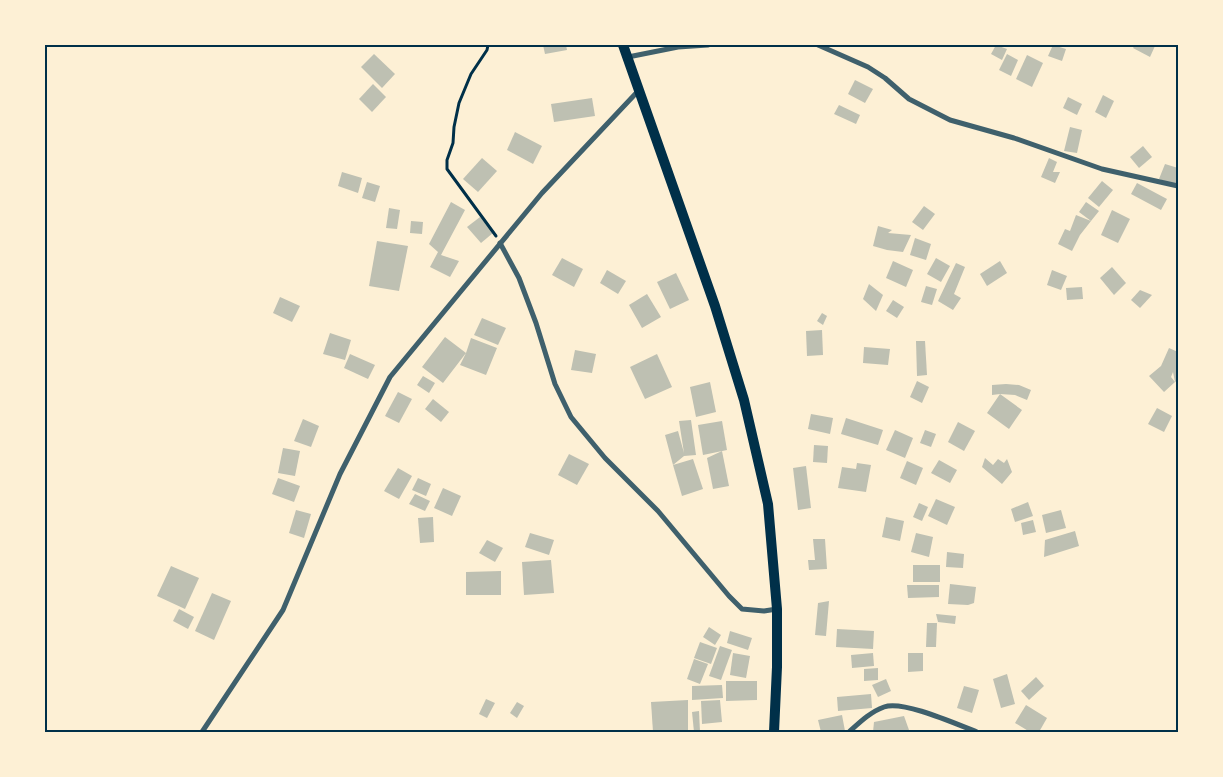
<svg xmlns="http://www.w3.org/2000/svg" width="1223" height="777" font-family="'DejaVu Sans',sans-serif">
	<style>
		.building { fill: #bec0b2 }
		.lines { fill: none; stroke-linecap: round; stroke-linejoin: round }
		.path { stroke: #003049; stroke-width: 3 }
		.minor { stroke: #3f606c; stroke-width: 5 }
		.secondary { stroke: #003049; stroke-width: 10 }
		.neatline { fill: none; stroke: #003049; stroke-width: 2 }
	</style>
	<rect width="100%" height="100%" fill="#fdf0d5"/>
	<!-- building -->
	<g class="building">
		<polygon points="543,45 566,45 567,50 545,54"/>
		<polygon points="996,45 1007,49 1002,60 991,54"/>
		<polygon points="1053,45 1066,49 1062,61 1048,56"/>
		<polygon points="1135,45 1154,45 1155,46 1150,57 1133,48"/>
		<polygon points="374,54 395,74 382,88 361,67"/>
		<polygon points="1007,54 1018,60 1011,76 999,70"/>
		<polygon points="1027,55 1043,63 1032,87 1016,79"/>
		<polygon points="855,80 873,89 865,103 848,94"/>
		<polygon points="373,84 386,97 372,112 359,99"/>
		<polygon points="1103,95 1114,101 1106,118 1095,112"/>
		<polygon points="1068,97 1082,104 1077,115 1063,108"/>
		<polygon points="592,98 595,116 554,122 551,104"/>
		<polygon points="839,105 860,115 856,124 834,114"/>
		<polygon points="1070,127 1082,130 1077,153 1064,151"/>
		<polygon points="515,132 542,146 533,164 507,150"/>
		<polygon points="1143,146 1152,157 1139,168 1130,157"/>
		<polygon points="482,158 497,171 478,192 463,179"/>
		<polygon points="1049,158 1057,162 1053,172 1060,172 1055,183 1041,177"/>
		<polygon points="1165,164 1178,168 1178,186 1159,179"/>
		<polygon points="342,172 362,178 358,193 338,186"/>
		<polygon points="1102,181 1113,190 1099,207 1088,198"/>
		<polygon points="367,182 380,186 375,202 362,198"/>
		<polygon points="1137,183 1167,199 1161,210 1131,194"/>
		<polygon points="451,202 465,210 441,255 459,261 450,277 430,267 438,252 429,244"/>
		<polygon points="1086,202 1099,211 1091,221 1080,235 1072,251 1058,244 1065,229 1070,231 1076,215 1091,221 1079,212"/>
		<polygon points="924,206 935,214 923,230 912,222"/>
		<polygon points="389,208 400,210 397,229 386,228"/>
		<polygon points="1112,210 1130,219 1118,243 1101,235"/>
		<polygon points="480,217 493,233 481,243 467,227"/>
		<polygon points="411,221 423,222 422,234 410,233"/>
		<polygon points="878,226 892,230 888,233 911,235 903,252 887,250 873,246"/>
		<polygon points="915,238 931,244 926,260 910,255"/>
		<polygon points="377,241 408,246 399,291 369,286"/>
		<polygon points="562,258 583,269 574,287 552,275"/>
		<polygon points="936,258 950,266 941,282 927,274"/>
		<polygon points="893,261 913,270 906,287 886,278"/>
		<polygon points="1000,261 1007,273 987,286 980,274"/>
		<polygon points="956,263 965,267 954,294 961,298 953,310 938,301"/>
		<polygon points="1112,267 1126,283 1114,295 1100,278"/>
		<polygon points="607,270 626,281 618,294 600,283"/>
		<polygon points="1052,270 1067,276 1061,290 1047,285"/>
		<polygon points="676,273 689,300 670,309 657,282"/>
		<polygon points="869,284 883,295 876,311 863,299"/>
		<polygon points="926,286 937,289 932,305 921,302"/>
		<polygon points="1082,287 1083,299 1067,300 1066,288"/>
		<polygon points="1140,290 1152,295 1140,308 1131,300"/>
		<polygon points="647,294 661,317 642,328 629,305"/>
		<polygon points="280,297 300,306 292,322 273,313"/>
		<polygon points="893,300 904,307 897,318 886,311"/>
		<polygon points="822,313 827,316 823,325 817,321"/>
		<polygon points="482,318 506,328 498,345 474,335"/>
		<polygon points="822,330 823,355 807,356 806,331"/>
		<polygon points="330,333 351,340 345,360 323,354"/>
		<polygon points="445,337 466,353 471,338 497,348 486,375 460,365 466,353 443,383 422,367"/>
		<polygon points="916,341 925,341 927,375 917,376"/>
		<polygon points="864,347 890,349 888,365 863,363"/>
		<polygon points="1169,348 1178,352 1178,380 1175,382 1173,372 1171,377 1175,382 1164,392 1149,376 1161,366"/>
		<polygon points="575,350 596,354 592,373 571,370"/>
		<polygon points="350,354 375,365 368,379 344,368"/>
		<polygon points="657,354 672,387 645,399 630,367"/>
		<polygon points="423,376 435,383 429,393 417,385"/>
		<polygon points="917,381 929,387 922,403 910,397"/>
		<polygon points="710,382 716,412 696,417 690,387"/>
		<polygon points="1006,384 1019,385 1031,390 1027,400 1015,395 1000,394 1022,410 1009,429 987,413 1000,394 992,395 992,385"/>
		<polygon points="398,392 412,399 399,423 385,416"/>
		<polygon points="433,399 449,412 441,422 425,409"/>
		<polygon points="1157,408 1172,416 1164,432 1148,424"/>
		<polygon points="811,414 833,418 830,434 808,429"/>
		<polygon points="846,418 883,430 878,445 841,434"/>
		<polygon points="303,419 319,426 311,447 294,441"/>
		<polygon points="691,420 696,455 684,456 673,465 665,435 678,431 684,453 679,421"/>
		<polygon points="722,421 727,450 703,455 698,425"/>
		<polygon points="958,422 975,431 964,451 948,442"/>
		<polygon points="895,430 913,438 905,458 886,450"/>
		<polygon points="925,430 936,434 931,447 920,443"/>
		<polygon points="814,445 828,446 827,463 813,462"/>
		<polygon points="283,448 300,451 295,476 278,473"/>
		<polygon points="722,451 729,486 713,489 707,458"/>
		<polygon points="569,454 589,464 577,485 558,475"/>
		<polygon points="985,458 993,465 998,459 1004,463 1007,459 1012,472 1002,484 982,467"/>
		<polygon points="693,459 703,489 682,496 673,465"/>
		<polygon points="939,460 957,470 950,483 931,473"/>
		<polygon points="907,461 923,468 916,485 900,478"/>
		<polygon points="857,463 871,465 866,492 838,488 842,467 856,469"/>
		<polygon points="806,466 811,508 798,510 793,468"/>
		<polygon points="398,468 412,476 399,499 384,491"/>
		<polygon points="278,478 300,486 294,502 272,494"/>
		<polygon points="418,478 431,484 426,496 412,490"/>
		<polygon points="443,488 461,496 452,516 434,508"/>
		<polygon points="415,494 430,501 425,511 409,504"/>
		<polygon points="936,499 955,507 947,525 928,516"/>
		<polygon points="1028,502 1033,516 1015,522 1011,509"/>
		<polygon points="919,503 928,507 922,521 913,517"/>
		<polygon points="296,510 311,514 304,538 289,533"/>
		<polygon points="1061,510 1066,528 1046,533 1042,515"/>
		<polygon points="433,517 434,542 420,543 418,518"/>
		<polygon points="886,517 904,521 900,541 882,537"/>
		<polygon points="1033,520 1036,532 1023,535 1021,523"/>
		<polygon points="1075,531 1079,546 1044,557 1045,540"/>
		<polygon points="530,533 554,540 549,555 525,547"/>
		<polygon points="916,533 933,537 929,557 911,552"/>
		<polygon points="813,539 825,539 827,569 809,570 808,560 815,560"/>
		<polygon points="487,540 503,548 495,562 479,553"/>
		<polygon points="947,552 964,554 963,568 946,567"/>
		<polygon points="551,560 554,593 524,595 522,562"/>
		<rect x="913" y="565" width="27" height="17"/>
		<polygon points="171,566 199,578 185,609 157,596"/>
		<polygon points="501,571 501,595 466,595 466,572"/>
		<polygon points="950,584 976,587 974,603 968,605 948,604"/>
		<polygon points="907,585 939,585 939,597 908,598"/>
		<polygon points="212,593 231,601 214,640 195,631"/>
		<polygon points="829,601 826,636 815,635 818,603"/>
		<polygon points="179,609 194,617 188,629 173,621"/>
		<polygon points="936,614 956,616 955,624 938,622"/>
		<polygon points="927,623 937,623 936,647 926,647"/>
		<polygon points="709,627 721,635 715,645 703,637"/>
		<polygon points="837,629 874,631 873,649 836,647"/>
		<polygon points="730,631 752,638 748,650 727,643"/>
		<polygon points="700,642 717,648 711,664 694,658"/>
		<polygon points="720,646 732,650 721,680 709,676"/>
		<polygon points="733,653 750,656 746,678 730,675"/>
		<polygon points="873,653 874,666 852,668 851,655"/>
		<polygon points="908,653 923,653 923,671 908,672"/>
		<polygon points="694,659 708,664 700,684 687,679"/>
		<polygon points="878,668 878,680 864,681 864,669"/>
		<polygon points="1007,674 1015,704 1001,708 993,679"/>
		<polygon points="1036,677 1044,686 1029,700 1021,691"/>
		<polygon points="886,679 891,691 878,697 872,685"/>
		<polygon points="726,681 757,681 757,700 726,701"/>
		<polygon points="722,685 723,698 692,700 692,686"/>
		<polygon points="964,686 979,690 972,713 957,708"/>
		<polygon points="871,694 872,708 838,711 837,697"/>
		<polygon points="486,699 495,703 487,718 479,714"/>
		<polygon points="688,700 688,732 653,732 651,702"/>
		<polygon points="720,700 722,722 702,724 701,701"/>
		<polygon points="517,702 524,706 517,718 510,713"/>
		<polygon points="1026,705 1047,718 1039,732 1030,732 1015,723"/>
		<polygon points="699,711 700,732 694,732 692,712"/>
		<polygon points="842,715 845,731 821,732 818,720"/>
		<polygon points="904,716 909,730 873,732 874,722"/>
	</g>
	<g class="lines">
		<!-- path -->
		<polyline class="path" points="488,45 487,50 471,74 459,103 454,127 453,143 447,160 447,169 496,236"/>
		<!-- minor -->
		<g class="minor">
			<polyline points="818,45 868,67 885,78 909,99 950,120 1014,138 1102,169 1178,186"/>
			<polyline points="628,57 678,47 708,45"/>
			<polyline points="500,243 519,278 536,323 555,384 571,417 605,458 658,511 729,596 742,609 764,611 777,609"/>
			<polyline points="202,732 283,610 340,474 390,377 542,193 640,89"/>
			<path d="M849 732C859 723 870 712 884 707 903 700 956 724 977 732"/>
		</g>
		<!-- secondary -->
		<polyline class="secondary" points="623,45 715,306 744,400 768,504 777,609 777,667 774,732"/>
	</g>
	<!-- border -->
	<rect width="1223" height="777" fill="none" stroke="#fdf0d5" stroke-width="92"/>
	<rect x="46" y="46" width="1131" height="685" class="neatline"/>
</svg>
